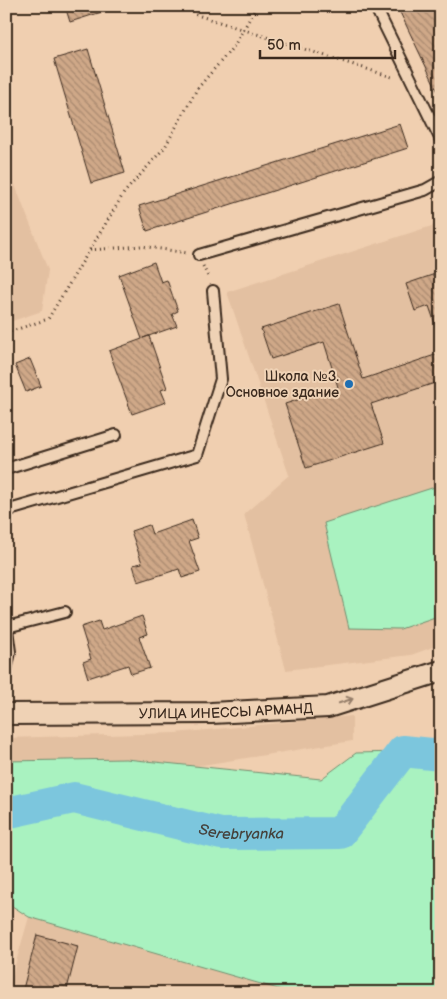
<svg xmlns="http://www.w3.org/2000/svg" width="447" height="999" font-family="'Balsamiq Sans',sans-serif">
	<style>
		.built { fill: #e3c0a1 }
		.grass { fill: #a9f2c0; stroke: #728e6f }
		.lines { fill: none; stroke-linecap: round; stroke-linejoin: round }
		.river { stroke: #7cc6dd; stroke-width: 32 }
		.building { fill: url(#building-back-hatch); stroke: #3b2a1e }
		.service-casing { stroke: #3b2a1e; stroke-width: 14 }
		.minor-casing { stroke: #3b2a1e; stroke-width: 24 }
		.path { stroke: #3b2a1e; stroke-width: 3; stroke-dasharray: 1 4; stroke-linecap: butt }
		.service { stroke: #efd2b5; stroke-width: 10 }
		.minor { stroke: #efd2b5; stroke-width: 20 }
		.oneway { stroke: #957e6a }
		.poi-dot { fill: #1f6fb2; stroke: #efd2b5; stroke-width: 2 }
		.labels { text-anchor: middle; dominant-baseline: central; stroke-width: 4; stroke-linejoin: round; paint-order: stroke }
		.poi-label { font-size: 14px; fill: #3b2a1e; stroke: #efd2b5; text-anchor: end }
		.street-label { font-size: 14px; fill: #3b2a1e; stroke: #efd2b5 }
		.water-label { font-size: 15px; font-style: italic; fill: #45413b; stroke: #efd2b5 }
	</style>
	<defs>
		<pattern id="building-back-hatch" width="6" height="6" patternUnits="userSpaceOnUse" patternTransform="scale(1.25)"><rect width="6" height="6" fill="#cfa888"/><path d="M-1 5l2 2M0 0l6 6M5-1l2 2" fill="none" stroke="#a9896f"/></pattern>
	</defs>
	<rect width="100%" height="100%" fill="#f0cfb0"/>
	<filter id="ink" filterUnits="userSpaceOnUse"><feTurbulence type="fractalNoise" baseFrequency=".02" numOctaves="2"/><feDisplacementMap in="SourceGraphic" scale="10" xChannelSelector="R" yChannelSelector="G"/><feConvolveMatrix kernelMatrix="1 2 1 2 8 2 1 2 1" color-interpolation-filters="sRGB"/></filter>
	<g filter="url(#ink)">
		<!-- built -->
		<g class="built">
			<polygon points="6,162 48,270 42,311 6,323"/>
			<polygon points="441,223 441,644 411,655 286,670 244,514 289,475 227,292"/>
			<polygon points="352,716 352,741 196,766 126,759 6,761 6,738 175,733"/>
			<polygon points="29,917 292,993 7,993"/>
		</g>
		<!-- grass -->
		<g class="grass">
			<polygon points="441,485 441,615 400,629 349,628 324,523"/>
			<polygon points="441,751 441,993 292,993 29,917 6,902 6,761 126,759 321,779 356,753"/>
		</g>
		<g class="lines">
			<!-- river -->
			<path class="river" id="s1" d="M6 813 74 798 221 834 340 833 403 751 441 755"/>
		</g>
		<!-- building -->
		<g class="building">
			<polygon points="65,6 108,6 108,10 70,22"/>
			<polygon points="397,6 432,6 441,25 441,98"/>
			<polygon points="88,49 125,173 91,183 54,59"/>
			<polygon points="400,124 408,148 147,231 139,206"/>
			<polygon points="154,262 161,282 167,280 178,311 172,314 177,326 143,338 149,336 167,388 161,390 166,402 132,414 109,351 142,339 119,275"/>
			<polygon points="441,272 441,332 438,332 429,306 415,311 406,284"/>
			<polygon points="339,304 363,379 441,353 441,381 371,404 384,443 306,468 285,404 338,387 324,342 271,359 261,329"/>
			<polygon points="30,359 41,386 26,392 15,365"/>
			<polygon points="192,520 198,538 189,541 200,572 182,578 179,569 138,582 133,565 142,563 131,531 149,525 152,534"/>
			<polygon points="142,616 148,634 139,637 150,668 131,674 128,665 88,678 83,662 91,659 81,627 99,621 102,630"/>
			<polygon points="37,935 78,946 66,993 22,993"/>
		</g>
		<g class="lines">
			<!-- service casing -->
			<g class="service-casing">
				<g id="service">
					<polyline points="375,6 441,140"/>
					<polyline points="199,255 425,190 441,181"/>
					<polyline points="6,469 116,435"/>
					<polyline points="6,511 197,455 221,379 213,291"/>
					<polyline points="6,622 10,652 6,670"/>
					<polyline points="7,627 65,612"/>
				</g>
			</g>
			<!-- minor casing -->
			<g class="minor-casing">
				<g id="minor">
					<path id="s2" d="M6 714 211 713 328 707 441 671"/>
				</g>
			</g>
			<!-- path -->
			<g class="path">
				<polyline points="191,6 194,14 395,78"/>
				<polyline points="90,250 141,246 187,253"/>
				<polyline points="203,266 209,279"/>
				<polyline points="6,333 48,319 124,193 165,147 197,89 234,46 257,6"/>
			</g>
			<!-- service -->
			<use href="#service" class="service"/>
			<!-- minor -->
			<use href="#minor" class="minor"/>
		</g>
		<!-- one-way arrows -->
		<defs><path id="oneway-shaft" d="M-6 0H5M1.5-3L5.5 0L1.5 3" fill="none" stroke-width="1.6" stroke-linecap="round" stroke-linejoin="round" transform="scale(1.25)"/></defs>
		<use class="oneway" href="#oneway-shaft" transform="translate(346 701) rotate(-18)"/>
	</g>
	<!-- markers -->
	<circle class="poi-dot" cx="349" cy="384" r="5"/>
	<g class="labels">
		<!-- poi labels -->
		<g class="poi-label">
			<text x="339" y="376">Школа №3.<tspan x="339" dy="16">Основное здание</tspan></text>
		</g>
		<!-- street labels -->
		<g class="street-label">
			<text stroke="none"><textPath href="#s2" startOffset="220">УЛИЦА ИНЕССЫ АРМАНД</textPath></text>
		</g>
		<!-- water labels -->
		<g class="water-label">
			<text stroke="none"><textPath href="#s1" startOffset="241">Serebryanka</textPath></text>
		</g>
	</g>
	<!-- margin -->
	<rect width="447" height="999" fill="none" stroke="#efd2b5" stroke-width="25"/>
	<rect x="12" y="12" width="422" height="974" fill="none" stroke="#3b2a1e" stroke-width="2" filter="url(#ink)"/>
	<!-- scale -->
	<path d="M260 50v8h135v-8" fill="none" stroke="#3b2a1e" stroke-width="2.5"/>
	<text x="267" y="50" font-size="15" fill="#3b2a1e" stroke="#efd2b5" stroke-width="4" paint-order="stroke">50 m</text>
</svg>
